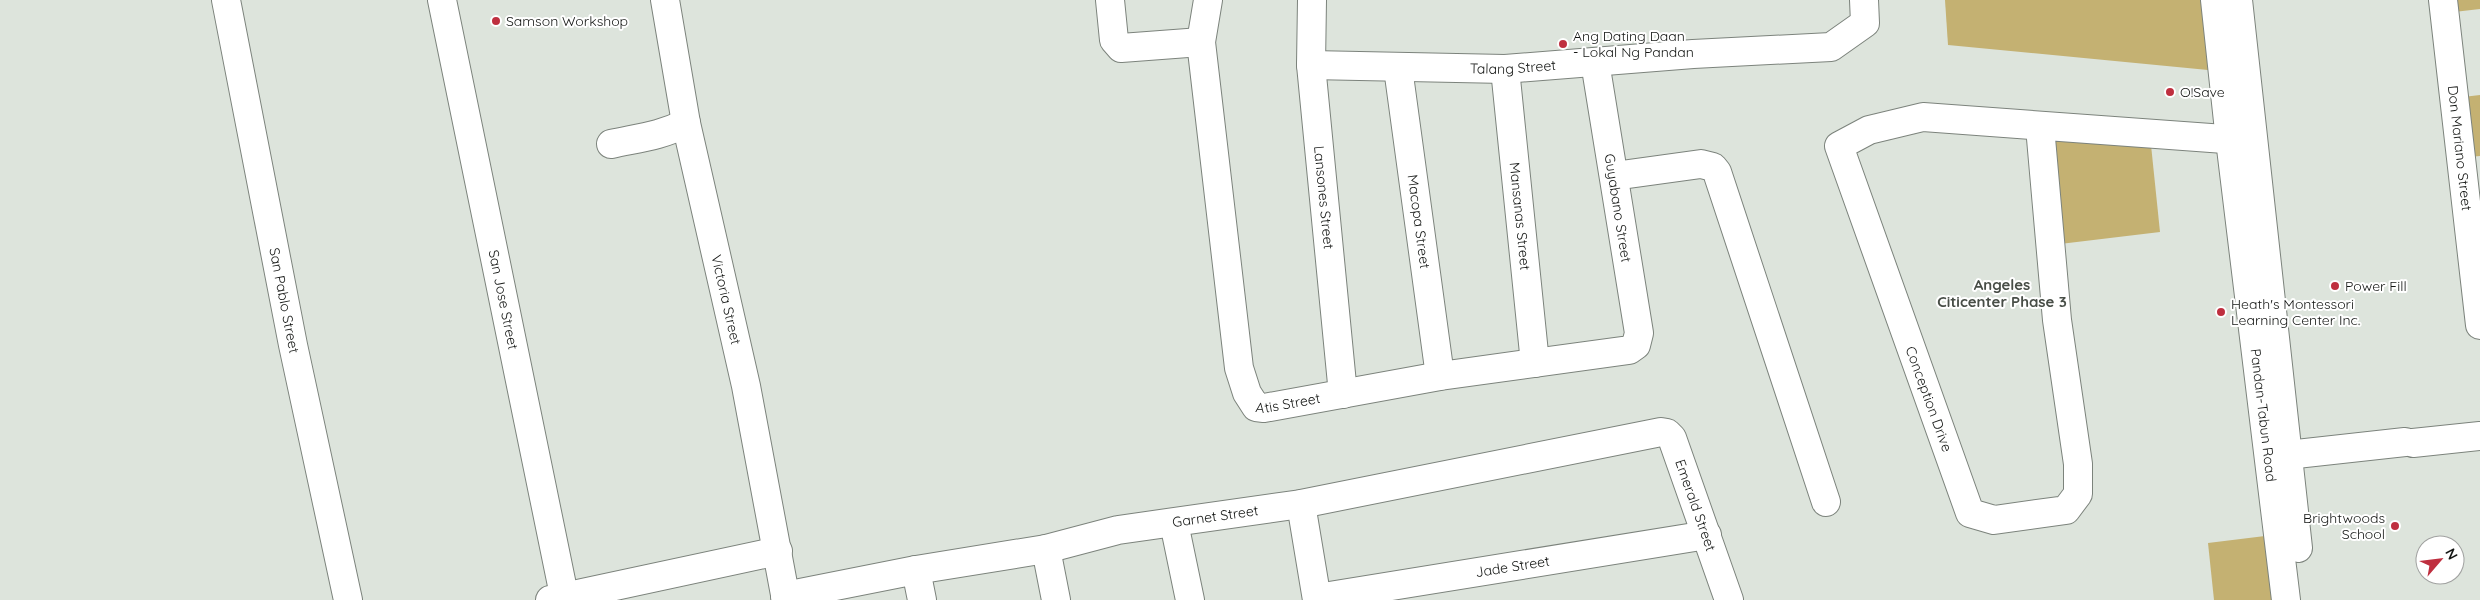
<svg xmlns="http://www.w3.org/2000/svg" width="2480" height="600" font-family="Quicksand,sans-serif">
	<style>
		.green { fill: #c4b172 }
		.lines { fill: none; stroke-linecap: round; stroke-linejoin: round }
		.minor-casing { stroke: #7c837c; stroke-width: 30 }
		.minor { stroke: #fff; stroke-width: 28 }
		.poi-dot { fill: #bf2f3f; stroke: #fff; stroke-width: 2 }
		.labels { text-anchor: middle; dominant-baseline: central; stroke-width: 4; stroke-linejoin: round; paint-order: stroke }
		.poi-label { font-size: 14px; fill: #141614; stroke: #fff; text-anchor: start }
		.street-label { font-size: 14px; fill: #141614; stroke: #fff }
		.neighbourhood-label { font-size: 15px; font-weight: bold; fill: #484e47; stroke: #fff }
	</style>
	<rect width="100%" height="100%" fill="#dde4dc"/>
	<!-- green -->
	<g class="green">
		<polygon points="1945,0 2201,0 2208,70 1948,45"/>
		<polygon points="2453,0 2480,0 2480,9 2454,12"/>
		<polygon points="2480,95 2480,156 2469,157 2463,97"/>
		<polygon points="2059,139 2151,145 2160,232 2060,244 2054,142"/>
		<polygon points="2265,536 2272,600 2214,600 2208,543"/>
	</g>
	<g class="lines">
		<!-- minor casing -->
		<g class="minor-casing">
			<g id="minor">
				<path id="s1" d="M226 0 293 345 348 600"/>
				<path id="s2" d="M442 0 565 600"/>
				<path id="s3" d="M665 0 686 123 746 386 786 600"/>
				<polyline points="1110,0 1114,40 1121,48 1201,42"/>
				<path id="s4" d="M1208 0 1201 42 1239 368 1247 393 1256 407 1264 408 1440 376 1629 350 1636 345 1639 333 1595 62"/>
				<path id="s5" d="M1312 0 1311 65 1343 394"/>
				<path id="s6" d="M2215 0 2230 140 2286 600"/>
				<polyline points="2238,0 2298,548"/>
				<path id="s7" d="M2443 0 2480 325"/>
				<path id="s8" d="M1311 65 1505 69 1693 54 1831 47 1865 23 1864 0"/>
				<path id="s9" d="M1398 68 1440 376"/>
				<path id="s10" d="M1505 69 1535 363"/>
				<polyline points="2040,127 2057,320 2078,464 2078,494 2066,510 1994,520 1970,513 1839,146 1869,130 1923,117 2252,141"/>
				<path d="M611 144C638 138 661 136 686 123"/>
				<polyline points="1614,176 1701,164 1713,167 1717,172 1826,502"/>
				<polyline points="2413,443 2480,436"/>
				<polyline points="2287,455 2405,442"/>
				<polyline points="1301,504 1317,600"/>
				<polyline points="1174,523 1190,600"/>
				<polyline points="1046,549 1056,600"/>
				<polyline points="916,570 922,600"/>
				<path id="s11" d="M785 596 916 570 1046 549 1118 530 1301 504 1661 432 1667 433 1672 438 1729 600"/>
				<path id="s12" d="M1317 598 1707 535"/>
				<polyline points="550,600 778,551"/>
			</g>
		</g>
		<!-- minor -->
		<use href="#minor" class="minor"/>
	</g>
	<!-- markers -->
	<g class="poi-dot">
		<circle cx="496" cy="21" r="5"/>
		<circle cx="1563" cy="44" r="5"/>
		<circle cx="2170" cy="92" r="5"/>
		<circle cx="2335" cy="286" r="5"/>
		<circle cx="2221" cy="312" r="5"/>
		<circle cx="2395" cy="526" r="5"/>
	</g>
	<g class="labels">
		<!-- poi labels -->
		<g class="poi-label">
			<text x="506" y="21">Samson Workshop</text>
			<text x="1573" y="36">Ang Dating Daan<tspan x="1573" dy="16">- Lokal Ng Pandan</tspan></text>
			<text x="2180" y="92">O!Save</text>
			<text x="2345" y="286">Power Fill</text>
			<text x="2231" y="304">Heath's Montessori<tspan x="2231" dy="16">Learning Center Inc.</tspan></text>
			<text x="2385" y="518" text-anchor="end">Brightwoods<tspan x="2385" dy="16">School</tspan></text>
		</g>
		<!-- street labels -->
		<g class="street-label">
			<text stroke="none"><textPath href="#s8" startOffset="202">Talang Street</textPath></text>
			<text stroke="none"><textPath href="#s7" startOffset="149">Don Mariano Street</textPath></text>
			<text stroke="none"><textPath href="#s5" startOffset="198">Lansones Street</textPath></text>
			<text transform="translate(1618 208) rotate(81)">Guyabano Street</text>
			<text stroke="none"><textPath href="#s10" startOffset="148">Mansanas Street</textPath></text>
			<text stroke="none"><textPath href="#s9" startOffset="155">Macopa Street</textPath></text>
			<text stroke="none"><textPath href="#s1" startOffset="306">San Pablo Street</textPath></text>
			<text stroke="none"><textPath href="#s2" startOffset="306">San Jose Street</textPath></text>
			<text stroke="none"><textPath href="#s3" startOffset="306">Victoria Street</textPath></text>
			<text stroke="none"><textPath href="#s4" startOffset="446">Atis Street</textPath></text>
			<text transform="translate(1929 399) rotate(70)">Conception Drive</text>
			<text stroke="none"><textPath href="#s6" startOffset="418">Pandan-Tabun Road</textPath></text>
			<text stroke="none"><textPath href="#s11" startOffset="976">Emerald Street</textPath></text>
			<text stroke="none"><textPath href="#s11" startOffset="438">Garnet Street</textPath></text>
			<text stroke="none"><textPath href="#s12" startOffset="198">Jade Street</textPath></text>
		</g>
		<!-- neighbourhood labels -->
		<g class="neighbourhood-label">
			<text x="2002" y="284">Angeles<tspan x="2002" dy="17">Citicenter Phase 3</tspan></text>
		</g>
	</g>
	<!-- north arrow -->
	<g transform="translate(2440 560) rotate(62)"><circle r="24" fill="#ffffff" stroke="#a1a2a1"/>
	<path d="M0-4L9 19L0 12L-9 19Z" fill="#bf2f3f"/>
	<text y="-8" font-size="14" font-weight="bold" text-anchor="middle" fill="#141614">N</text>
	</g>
</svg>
